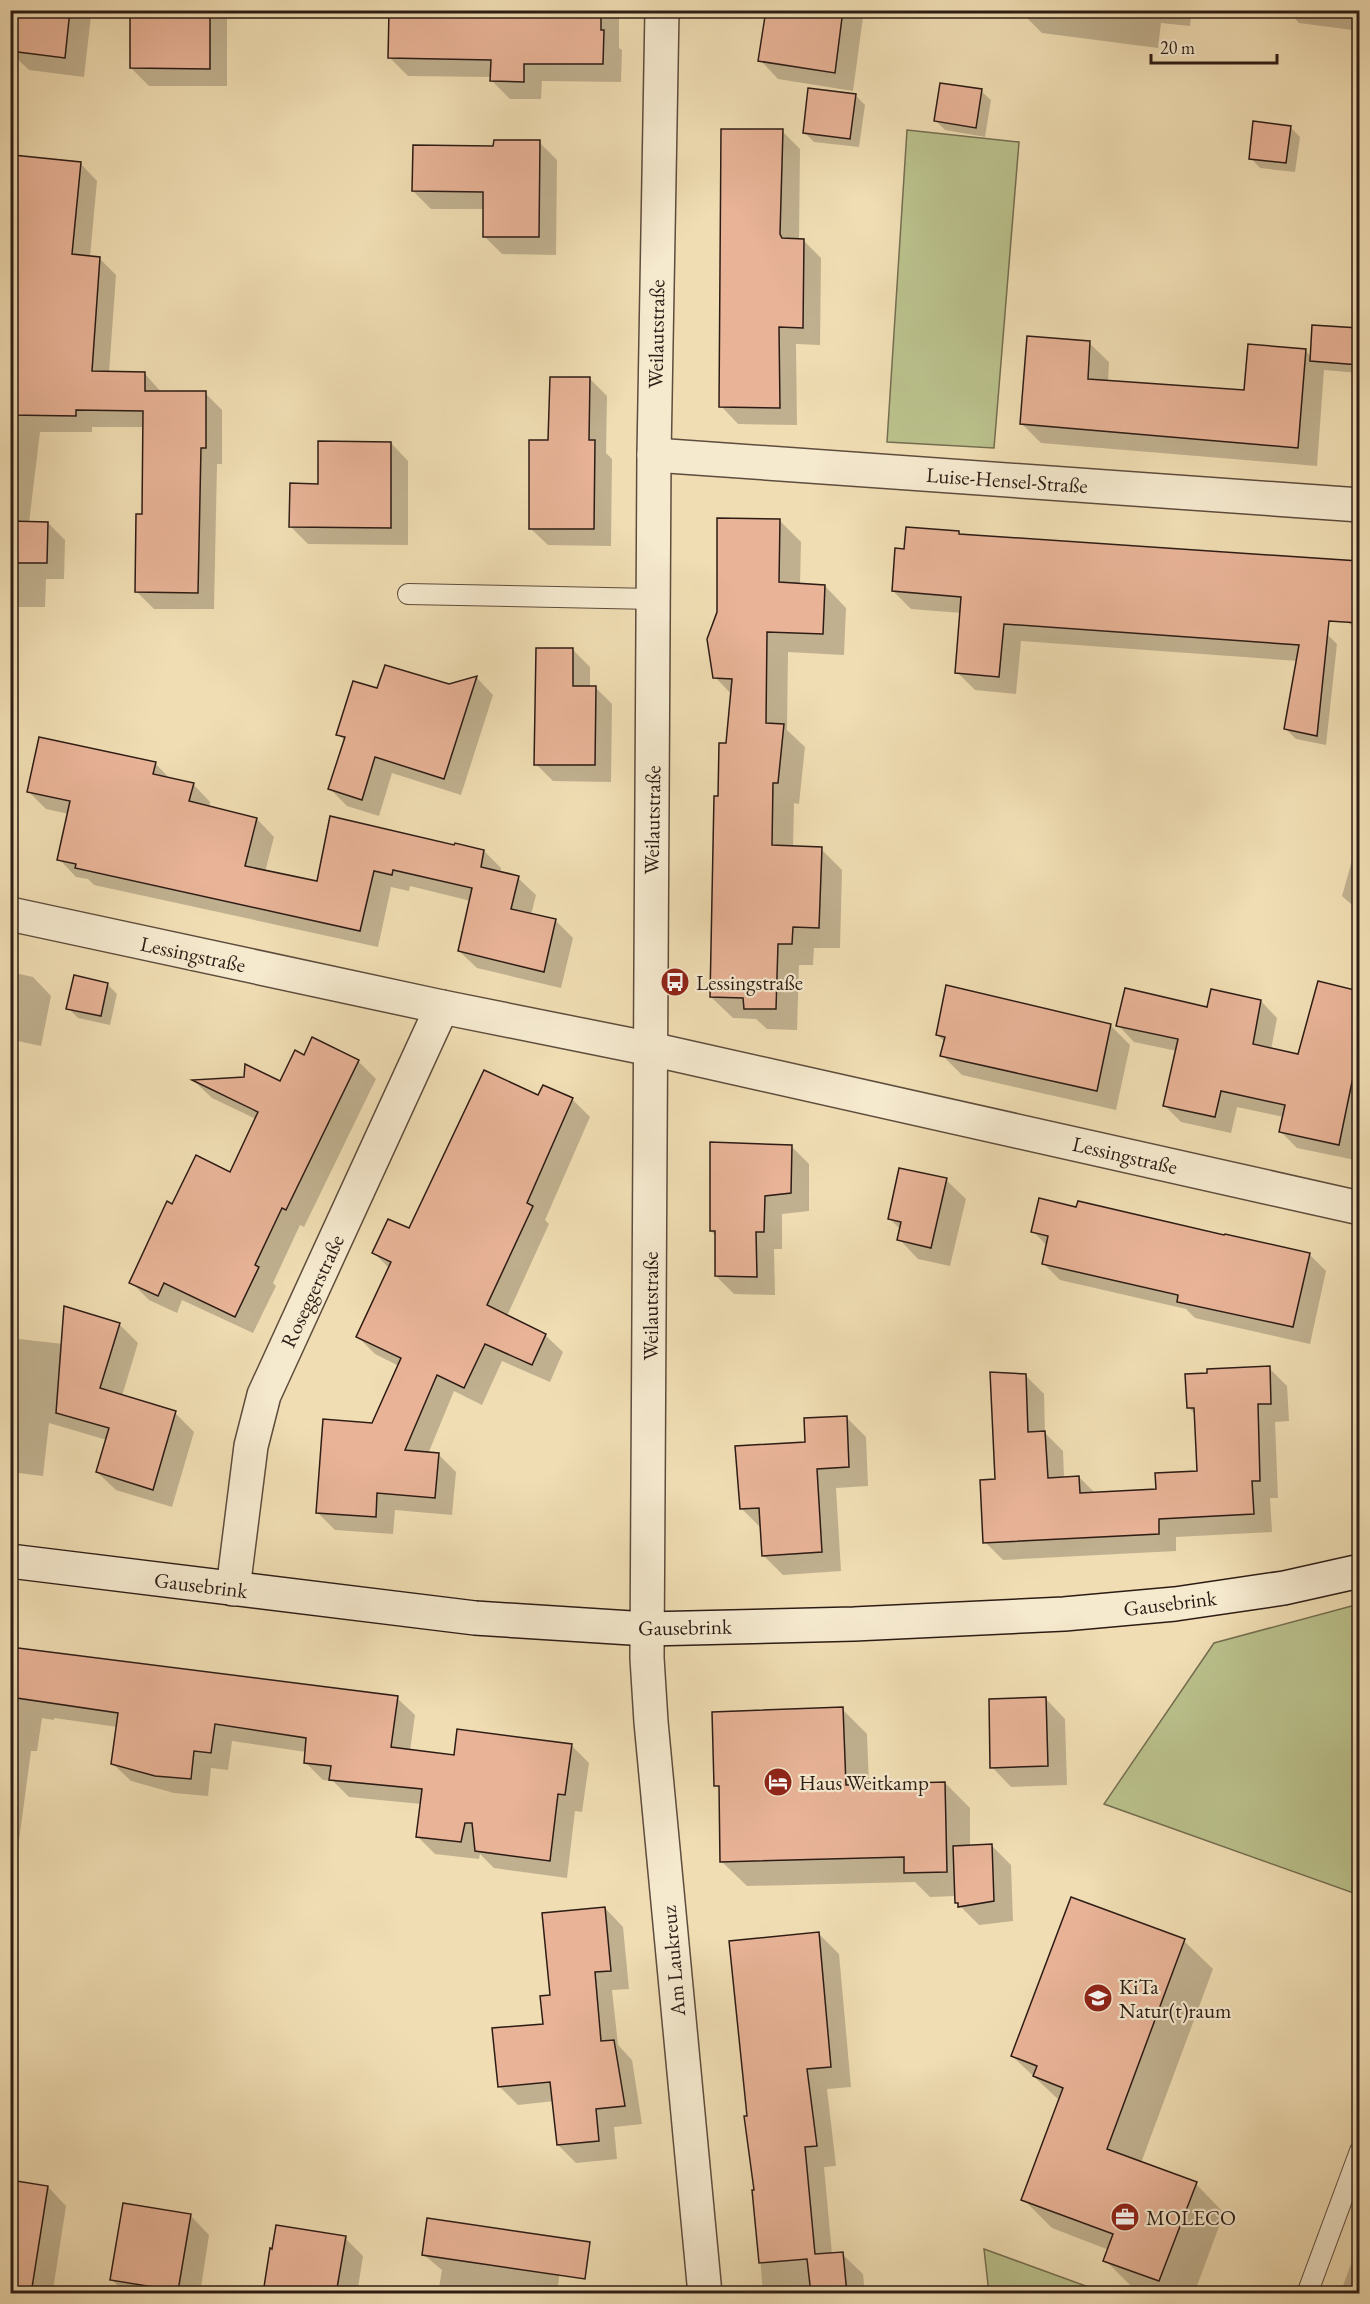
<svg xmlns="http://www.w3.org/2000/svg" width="1370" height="2304" font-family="'EB Garamond',serif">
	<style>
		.green { fill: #bac18c; stroke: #746e50; stroke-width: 1.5 }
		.shadow { fill: #0003 }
		.building { fill: #e8b397; stroke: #2d1c15; stroke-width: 1.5 }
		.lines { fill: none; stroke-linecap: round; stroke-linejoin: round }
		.service-casing { stroke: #5e4c3c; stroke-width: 22 }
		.minor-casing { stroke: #5e4c3c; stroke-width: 36 }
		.secondary-casing { stroke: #2d1c15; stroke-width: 36 }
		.service { stroke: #f5e9ce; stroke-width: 20 }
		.minor { stroke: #f5e9ce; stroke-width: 33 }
		.secondary { stroke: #f5e9ce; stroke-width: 33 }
		.labels { text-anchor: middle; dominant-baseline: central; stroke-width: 4.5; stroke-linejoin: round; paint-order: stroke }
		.street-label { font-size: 21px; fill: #2d1c15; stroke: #f5e9ce }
		.poi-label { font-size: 21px; fill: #2d1c15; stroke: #f5e9ce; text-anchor: start }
	</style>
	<rect width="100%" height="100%" fill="#f0ddb3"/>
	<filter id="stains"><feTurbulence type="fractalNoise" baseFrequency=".00333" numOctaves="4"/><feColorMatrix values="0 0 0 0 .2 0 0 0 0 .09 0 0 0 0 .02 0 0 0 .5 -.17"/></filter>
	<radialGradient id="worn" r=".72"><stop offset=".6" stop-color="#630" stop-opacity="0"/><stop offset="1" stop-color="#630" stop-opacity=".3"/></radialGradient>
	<!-- green -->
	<g class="green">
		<polygon points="907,130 1019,142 994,448 887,442"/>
		<polygon points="1359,1604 1359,1895 1104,1804 1214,1643"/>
		<polygon points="984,2249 1105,2293 989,2293"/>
	</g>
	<!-- shadow -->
	<g class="shadow">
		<polygon points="14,10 86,10 91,16 84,77 29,70 10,52"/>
		<polygon points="132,10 227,10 227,86 149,86 131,68"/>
		<polygon points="391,10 616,10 619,14 619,48 622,50 621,82 542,81 541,99 510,99 492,81 492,77 408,76 390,58"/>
		<polygon points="765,10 864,10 853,91 778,79 760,60"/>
		<polygon points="1025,10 1192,10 1190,26 1161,23 1158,48 1042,33 1025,16"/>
		<polygon points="1287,10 1360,10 1360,31 1299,23"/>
		<polygon points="981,91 991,100 985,137 945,130 936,121"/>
		<polygon points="855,95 865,105 859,147 814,142 804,132"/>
		<polygon points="1290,127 1300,137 1295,172 1260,168 1251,158"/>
		<polygon points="782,131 800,149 799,240 803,240 821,258 820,345 796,344 797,425 738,424 721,406"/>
		<polygon points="539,142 557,160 556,255 502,254 484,236 485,209 431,209 413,191 495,147"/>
		<polygon points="80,163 97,181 90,257 99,258 116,275 109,373 145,374 162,393 205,393 222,410 222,464 217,464 214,609 154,609 137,592 144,516 145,427 92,427 92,432 40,432 29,523 48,523 65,540 64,579 46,579 45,607 10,607 10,191"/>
		<polygon points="1313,326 1360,330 1360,373 1324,370 1317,466 1041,443 1022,424 1089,343 1109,362 1108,382 1246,392 1305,350 1311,357"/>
		<polygon points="589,378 607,396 606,453 612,459 611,546 548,545 530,528 550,442"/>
		<polygon points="391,443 408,461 408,545 308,544 291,527 319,485"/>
		<polygon points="779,520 801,542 800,585 825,586 846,608 844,655 788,652 787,730 805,747 799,804 794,803 793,848 821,849 842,870 840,948 814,948 813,965 799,965 797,1030 767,1029 756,1019 733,1018 711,997 719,797 732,695 715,677"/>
		<polygon points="958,532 962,536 1327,634 1337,644 1326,745 1296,739 1286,729 1298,661 1021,641 1016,694 975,690 957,672 962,613 911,609 893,591 906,550"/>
		<polygon points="1353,561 1360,561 1360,633 1348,622"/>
		<polygon points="573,650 590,667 590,687 595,687 612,704 611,782 553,781 536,764"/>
		<polygon points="477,678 493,695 461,795 392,773 379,816 347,806 330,789 345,741 338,734 378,690 449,685"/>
		<polygon points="155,763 171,780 193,784 210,802 209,808 257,819 274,837 265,872 318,883 455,847 484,851 501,868 500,873 518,878 536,895 531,915 555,920 573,938 561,988 477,968 459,951 471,901 410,886 409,891 391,887 378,947 94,885 88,879 76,877 59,859 69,814 46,809 29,792"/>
		<polygon points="1360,849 1360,912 1342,896 1353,857 1357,858"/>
		<polygon points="10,972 33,977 51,996 41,1046 13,1040 10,1051"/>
		<polygon points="1319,983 1360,992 1360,1140 1355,1160 1297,1148 1280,1131 1284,1117 1237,1107 1231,1133 1181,1122 1165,1106 1177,1051 1134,1042 1118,1025 1261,1001 1277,1018 1271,1050 1299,1056"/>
		<polygon points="108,985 117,994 110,1025 78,1018 68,1008"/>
		<polygon points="948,987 1111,1026 1130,1045 1116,1110 962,1075 942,1055 945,1042 937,1035"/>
		<polygon points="305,1057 358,1061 376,1079 304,1227 300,1225 273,1283 276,1286 253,1333 182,1300 177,1313 149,1300 131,1282 173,1206 231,1174 256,1119 212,1098 195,1082 246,1078 281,1083"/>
		<polygon points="544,1087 572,1099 590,1117 545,1220 549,1224 507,1316 545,1335 563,1352 550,1382 502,1361 482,1405 454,1391 428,1454 438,1454 456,1472 452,1515 395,1510 393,1534 335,1530 318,1513 372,1424 399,1366 375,1354 358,1337 390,1269 374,1253 409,1230 539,1097"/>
		<polygon points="791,1146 809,1164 809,1211 782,1214 782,1249 774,1249 775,1295 734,1294 716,1276 716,1236 711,1231"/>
		<polygon points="10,1153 17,1159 10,1186"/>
		<polygon points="946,1180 966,1199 950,1266 918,1259 899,1239 901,1230 890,1219"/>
		<polygon points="1033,1231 1225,1237 1309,1254 1326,1271 1310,1344 1195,1318 1186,1309 1060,1280 1043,1263 1047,1246"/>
		<polygon points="119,1324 138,1343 122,1396 175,1413 194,1432 172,1507 116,1490 97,1472 107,1440 49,1423 43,1476 10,1472 10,1338 63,1344"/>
		<polygon points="1269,1368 1287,1386 1289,1421 1275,1422 1278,1498 1270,1498 1272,1532 1176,1537 1176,1551 1003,1560 985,1542 996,1481 1026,1376 1044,1394 1045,1433 1063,1451 1064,1478 1079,1477 1095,1493 1157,1490 1198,1472 1196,1415 1188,1407"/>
		<polygon points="846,1417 866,1437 868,1486 836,1488 841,1571 783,1575 763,1555 761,1528 741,1508 807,1444"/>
		<polygon points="10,1648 397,1698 415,1715 410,1751 455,1757 571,1745 589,1763 582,1812 575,1811 567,1878 494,1868 480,1854 479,1859 435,1854 417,1836 421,1804 349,1797 333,1781 323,1780 305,1762 306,1752 232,1741 228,1770 211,1768 208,1796 174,1793 131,1781 113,1764 118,1727 54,1718 54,1720 42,1718 37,1751 31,1751 18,1848 10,1847"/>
		<polygon points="1046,1699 1065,1719 1067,1785 1011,1787 992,1767"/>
		<polygon points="842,1709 867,1734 869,1786 945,1783 970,1808 970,1846 992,1846 1011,1865 1013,1921 979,1925 960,1906 957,1902 956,1896 930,1897 915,1882 747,1886 722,1862 720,1789 716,1785"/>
		<polygon points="605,1908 623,1927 629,1989 612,1990 618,2045 632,2060 642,2124 614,2127 617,2159 576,2163 558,2145 554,2101 518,2105 499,2086 544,2025 551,1996"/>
		<polygon points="819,1934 839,1954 851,2087 827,2089 836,2166 824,2167 832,2254 842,2254 863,2274 865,2294 763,2294 749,2118"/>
		<polygon points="1184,1941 1213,1969 1141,2163 1196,2184 1224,2213 1194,2294 1146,2294 1134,2289 1105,2260 1109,2250 1052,2228 1023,2199 1060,2101 1012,2056"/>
		<polygon points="48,2187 66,2206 53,2290 10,2283"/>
		<polygon points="190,2215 209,2235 200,2294 126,2294 112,2280"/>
		<polygon points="345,2238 363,2256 357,2294 267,2294 268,2289 265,2286"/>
		<polygon points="1360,2240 1360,2294 1340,2294"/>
		<polygon points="562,2253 557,2294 438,2294 442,2270 424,2255"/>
	</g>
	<!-- building -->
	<g class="building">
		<polygon points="12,10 70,10 65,58 10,51"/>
		<polygon points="130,10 210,10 210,69 130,68"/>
		<polygon points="389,10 601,10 601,30 604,30 603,64 524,64 524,82 490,81 491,60 388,58"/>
		<polygon points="766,10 843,10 835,73 758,61"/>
		<polygon points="940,83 982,89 976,128 934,121"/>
		<polygon points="808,88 856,94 850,139 803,133"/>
		<polygon points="1253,121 1291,126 1286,163 1249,159"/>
		<polygon points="721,129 783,129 780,234 782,238 804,239 803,328 779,327 780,408 719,407"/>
		<polygon points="494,140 540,140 539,237 483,237 483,192 412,191 413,145 493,146"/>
		<polygon points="13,155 81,162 72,254 100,257 92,371 145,372 145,391 206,391 206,448 201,448 198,593 135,592 136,514 142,514 143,411 76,410 76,416 10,415 10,177"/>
		<polygon points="1312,325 1359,328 1359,365 1310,361"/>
		<polygon points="1027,336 1090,341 1088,379 1244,390 1248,344 1306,349 1298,448 1020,424"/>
		<polygon points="550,377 590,377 589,440 595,440 594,529 529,529 529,440 548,440"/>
		<polygon points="318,441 391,442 391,528 289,527 290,483 318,484"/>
		<polygon points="717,518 780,519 779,582 825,585 823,634 767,632 766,723 784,724 778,783 773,783 772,845 822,847 819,928 793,927 792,944 778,944 776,1009 744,1009 743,998 710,997 714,796 718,796 719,743 726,743 732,679 713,678 707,639 717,612"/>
		<polygon points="10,521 48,522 47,563 10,563"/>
		<polygon points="906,527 959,531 959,534 1359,561 1359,623 1329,621 1317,736 1284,729 1299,645 1004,624 999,677 955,673 961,597 892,591 895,548 904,549"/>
		<polygon points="536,648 573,648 573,686 596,686 595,765 534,765"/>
		<polygon points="385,665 449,684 477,676 444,779 375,757 362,800 328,789 345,737 336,735 353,681 377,688"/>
		<polygon points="39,737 156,762 153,774 194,783 189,801 257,818 245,866 317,881 330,816 454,845 455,843 484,850 481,867 519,876 511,909 556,919 544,972 458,951 472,888 393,870 392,875 374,871 360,931 75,868 76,864 57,860 70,801 27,792"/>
		<polygon points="74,975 108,983 101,1016 66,1009"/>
		<polygon points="1318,981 1359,991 1359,1048 1339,1145 1279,1132 1285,1105 1221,1091 1215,1117 1163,1106 1178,1039 1116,1026 1125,988 1207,1007 1211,989 1261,1000 1253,1044 1298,1054"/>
		<polygon points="946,985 1111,1024 1097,1091 940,1056 945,1037 936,1035"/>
		<polygon points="312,1037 359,1060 286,1210 282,1208 255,1265 259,1267 235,1317 164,1283 158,1296 129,1283 167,1201 172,1204 196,1155 230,1172 258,1112 192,1080 244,1077 245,1064 280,1081 295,1050 304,1055"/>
		<polygon points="484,1070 538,1095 543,1085 573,1098 527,1203 533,1206 487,1305 546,1334 532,1365 485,1344 464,1388 437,1375 405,1450 439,1453 435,1498 377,1493 376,1517 316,1513 323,1419 372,1423 401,1358 356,1337 391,1262 372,1253 388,1219 409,1228"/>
		<polygon points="710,1142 792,1145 791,1193 765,1196 764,1232 756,1232 757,1277 715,1276 715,1231 710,1231"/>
		<polygon points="899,1168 947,1178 931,1248 897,1240 901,1222 888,1219"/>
		<polygon points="1039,1198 1076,1207 1078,1201 1224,1235 1225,1234 1310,1253 1293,1327 1177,1302 1178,1295 1042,1264 1048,1236 1031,1232"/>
		<polygon points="64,1306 120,1323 100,1388 176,1411 153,1490 96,1472 109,1428 56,1413"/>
		<polygon points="1270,1366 1271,1404 1258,1404 1260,1481 1252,1481 1254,1514 1159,1519 1159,1534 983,1543 980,1480 995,1479 990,1372 1026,1374 1028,1432 1045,1431 1048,1478 1079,1476 1080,1493 1156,1489 1155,1473 1197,1471 1194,1408 1187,1408 1185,1374 1207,1373 1207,1369"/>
		<polygon points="847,1416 849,1467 817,1469 822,1552 762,1556 759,1508 740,1509 735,1446 805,1442 804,1418"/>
		<polygon points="10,1647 398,1696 391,1747 454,1755 457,1729 572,1744 565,1795 558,1794 550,1861 475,1851 472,1823 465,1823 461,1842 416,1837 422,1789 329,1780 331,1766 304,1763 306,1738 215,1724 211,1753 194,1751 191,1779 155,1776 111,1764 118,1713 10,1697"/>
		<polygon points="1046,1697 1048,1766 990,1768 989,1699"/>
		<polygon points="843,1707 846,1785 945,1782 947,1872 904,1873 904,1857 720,1862 719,1786 714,1786 712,1712"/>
		<polygon points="992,1844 994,1901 958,1907 958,1903 955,1903 953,1846"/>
		<polygon points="1071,1897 1185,1939 1107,2149 1197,2182 1159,2281 1103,2261 1113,2234 1021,2200 1063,2088 1033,2076 1037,2066 1011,2056"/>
		<polygon points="605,1907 611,1971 595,1972 601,2041 614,2040 625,2106 596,2109 599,2141 557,2145 550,2082 498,2087 492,2028 543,2024 540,1996 550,1995 542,1913"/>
		<polygon points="819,1932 831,2067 807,2069 817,2146 805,2147 815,2254 843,2252 847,2294 811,2294 807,2259 759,2263 752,2190 754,2190 744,2116 747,2116 729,1941"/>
		<polygon points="10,2180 48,2186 31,2294 10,2294"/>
		<polygon points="123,2203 191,2214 178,2291 110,2280"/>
		<polygon points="427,2218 590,2242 585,2279 422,2255"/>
		<polygon points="276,2225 346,2236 336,2294 265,2294 266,2287 264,2287 270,2248 272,2249"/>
	</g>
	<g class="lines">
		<!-- service casing -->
		<g class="service-casing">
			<g id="service">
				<polyline points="408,594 654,599"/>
				<polyline points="1307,2294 1360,2151"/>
			</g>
		</g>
		<!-- minor casing -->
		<g class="minor-casing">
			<g id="minor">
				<polyline points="662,10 654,455 647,1658 651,1722 705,2294"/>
				<polyline points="654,455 1360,505"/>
				<polyline points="10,914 442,1007 651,1049 1360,1208"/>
				<polyline points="233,1589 251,1446 264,1395 442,1007"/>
			</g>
		</g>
		<!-- secondary casing -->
		<g class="secondary-casing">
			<polyline id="secondary" points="10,1561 475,1618 647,1629 854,1624 1064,1614 1175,1604 1284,1588 1360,1571"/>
		</g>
		<!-- service -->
		<use href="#service" class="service"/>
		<!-- minor -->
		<use href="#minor" class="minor"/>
		<!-- secondary -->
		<use href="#secondary" class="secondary"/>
	</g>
	<!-- icons -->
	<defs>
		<g id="bus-disc" transform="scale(1.5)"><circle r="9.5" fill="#8f2418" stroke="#f5e9ce"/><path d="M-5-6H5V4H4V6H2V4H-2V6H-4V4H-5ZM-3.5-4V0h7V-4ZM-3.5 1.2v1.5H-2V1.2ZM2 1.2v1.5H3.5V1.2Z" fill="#fff"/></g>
		<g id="hotel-disc" transform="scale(1.5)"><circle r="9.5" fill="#8f2418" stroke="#f5e9ce"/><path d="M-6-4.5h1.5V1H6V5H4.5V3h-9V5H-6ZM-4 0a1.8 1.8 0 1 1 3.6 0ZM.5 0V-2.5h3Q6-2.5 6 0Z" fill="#fff"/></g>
		<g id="school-disc" transform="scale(1.5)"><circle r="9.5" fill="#8f2418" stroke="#f5e9ce"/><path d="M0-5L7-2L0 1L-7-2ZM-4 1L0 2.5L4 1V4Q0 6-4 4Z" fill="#fff"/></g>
		<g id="office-disc" transform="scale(1.5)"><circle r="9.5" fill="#8f2418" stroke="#f5e9ce"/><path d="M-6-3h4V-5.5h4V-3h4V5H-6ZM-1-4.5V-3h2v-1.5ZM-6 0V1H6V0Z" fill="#fff"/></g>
	</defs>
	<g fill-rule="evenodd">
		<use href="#bus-disc" x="675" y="982"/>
		<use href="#hotel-disc" x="778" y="1782"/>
		<use href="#school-disc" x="1098" y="1998"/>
		<use href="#office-disc" x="1125" y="2217"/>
	</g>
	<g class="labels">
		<!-- street labels -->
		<g class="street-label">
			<text transform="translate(656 334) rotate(-89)">Weilautstraße</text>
			<text transform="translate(1007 480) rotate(4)">Luise-Hensel-Straße</text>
			<text transform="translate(652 820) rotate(-89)">Weilautstraße</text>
			<text transform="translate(193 954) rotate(12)">Lessingstraße</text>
			<text transform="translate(1125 1155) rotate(13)">Lessingstraße</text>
			<text transform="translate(312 1291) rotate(-65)">Roseggerstraße</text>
			<text transform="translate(650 1306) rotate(-90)">Weilautstraße</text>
			<text transform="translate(201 1585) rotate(7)">Gausebrink</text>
			<text transform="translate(1170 1603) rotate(-7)">Gausebrink</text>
			<text transform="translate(685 1627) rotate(-1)">Gausebrink</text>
			<text transform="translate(673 1961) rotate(-95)">Am Laukreuz</text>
		</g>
		<!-- poi labels -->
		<g class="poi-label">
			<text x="696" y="982">Lessingstraße</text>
			<text x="799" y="1782">Haus Weitkamp</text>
			<text x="1119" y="1986">KiTa<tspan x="1119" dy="24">Natur(t)raum</tspan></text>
			<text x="1146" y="2217">MOLECO</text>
		</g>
	</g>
	<!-- margin -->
	<rect width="1370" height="2304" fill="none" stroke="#f0ddb3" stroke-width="36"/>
	<rect x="12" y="12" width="1346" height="2280" fill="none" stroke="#2d1c15" stroke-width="3"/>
	<rect x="18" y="18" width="1334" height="2268" fill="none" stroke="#2d1c15" stroke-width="1.5"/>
	<!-- scale -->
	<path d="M1151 54v9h126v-9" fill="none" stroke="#2d1c15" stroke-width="3"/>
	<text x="1160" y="54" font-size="18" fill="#2d1c15" stroke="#f5e9ce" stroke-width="4.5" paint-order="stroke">20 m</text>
	<rect width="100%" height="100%" filter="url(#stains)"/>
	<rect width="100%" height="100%" fill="url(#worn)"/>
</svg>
